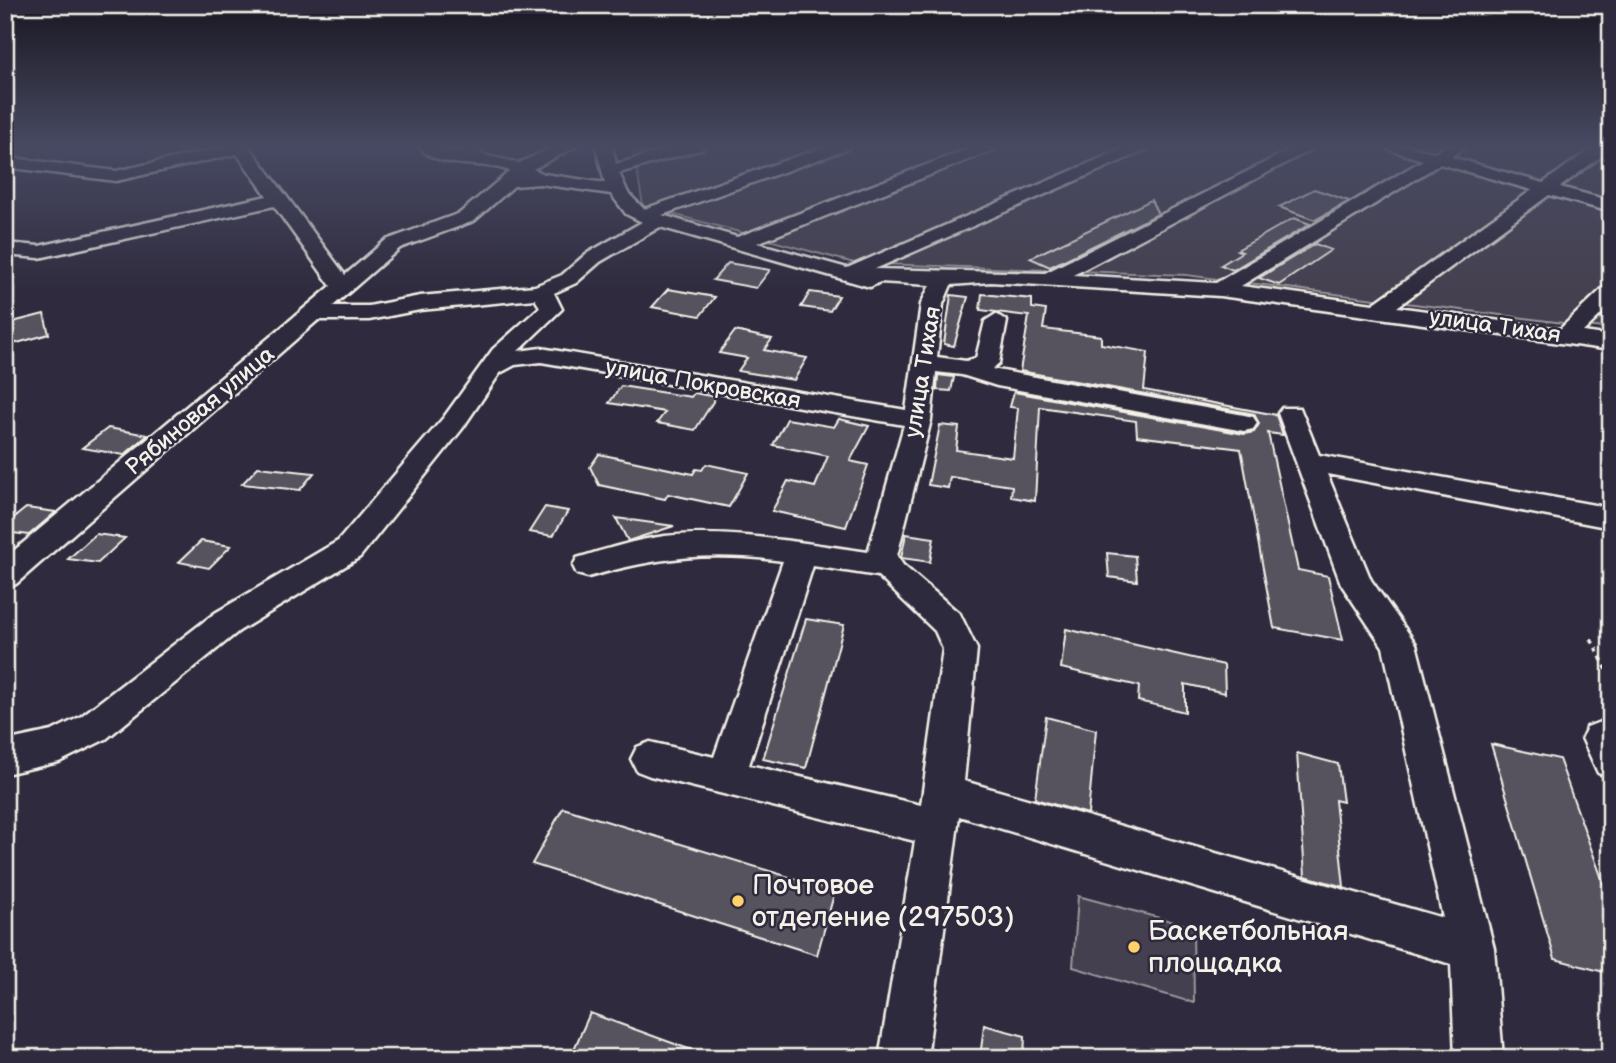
<svg xmlns="http://www.w3.org/2000/svg" width="1616" height="1063" font-family="'Balsamiq Sans',sans-serif">
	<style>
		.green { fill: #454050; stroke: #9c989c; stroke-width: 2 }
		.building { fill: #56525f; stroke: #f4f1e8; stroke-width: 2 }
		.lines { fill: none; stroke-linecap: round; stroke-linejoin: round }
		.minor-casing { stroke: #f4f1e8; stroke-width: 5 }
		.path { stroke: #f4f1e8; stroke-width: 3.5; stroke-dasharray: 5 5; stroke-linecap: butt }
		.minor { fill: #2f2a3d; fill-rule: evenodd }
		.poi-dot { fill: #ffd166; stroke: #2f2a3d; stroke-width: 2.5 }
		.labels { text-anchor: middle; dominant-baseline: central; stroke-width: 5; stroke-linejoin: round; paint-order: stroke }
		.street-label { font-size: 23px; fill: #f4f1e8; stroke: #2f2a3d }
		.near-poi-label { font-size: 28px; fill: #f4f1e8; stroke: #2f2a3d; text-anchor: start }
	</style>
	<rect width="100%" height="100%" fill="#2f2a3d"/>
	<filter id="ink" filterUnits="userSpaceOnUse"><feTurbulence type="fractalNoise" baseFrequency=".0143" numOctaves="2"/><feDisplacementMap in="SourceGraphic" scale="14" xChannelSelector="R" yChannelSelector="G"/><feConvolveMatrix kernelMatrix="1 2 1 2 8 2 1 2 1" color-interpolation-filters="sRGB"/></filter>
	<g filter="url(#ink)">
		<!-- green -->
		<g class="green">
			<polygon points="633,146 1611,146 1611,329 1186,275 854,263 643,206"/>
			<polygon points="1078,896 1193,927 1194,1003 1073,967"/>
		</g>
		<!-- building -->
		<g class="building">
			<polygon points="1314,189 1349,201 1315,220 1279,207"/>
			<polygon points="1151,200 1158,214 1050,267 1030,258"/>
			<polygon points="1294,218 1310,224 1233,270 1221,265 1242,252 1237,250"/>
			<polygon points="1315,244 1331,250 1279,285 1259,278"/>
			<polygon points="728,263 770,270 756,288 713,280"/>
			<polygon points="668,289 715,297 700,316 652,307"/>
			<polygon points="810,292 839,296 830,311 801,307"/>
			<polygon points="982,294 1032,299 1032,308 1046,310 1043,329 1101,336 1101,344 1148,352 1144,390 1276,415 1283,435 1268,433 1298,570 1328,576 1343,640 1274,628 1241,449 1137,436 1136,421 1040,407 1035,501 1011,497 1012,486 950,477 948,488 928,485 940,425 959,427 956,450 1013,458 1018,408 1010,407 1014,392 1244,434 1254,432 1259,424 1254,414 1020,371 1029,316 980,310"/>
			<polygon points="951,295 968,297 954,346 944,344"/>
			<polygon points="44,314 49,334 10,345 5,324"/>
			<polygon points="735,331 772,339 764,350 807,358 794,380 738,371 747,358 719,353"/>
			<polygon points="938,375 954,377 951,391 937,390"/>
			<polygon points="621,386 691,397 694,393 716,397 695,430 657,423 665,412 609,403"/>
			<polygon points="787,419 834,427 839,419 869,426 850,461 868,465 846,527 772,511 788,481 815,487 828,456 773,445"/>
			<polygon points="108,428 148,435 124,455 82,448"/>
			<polygon points="599,454 693,474 696,469 702,470 706,464 748,473 729,507 668,494 665,499 599,485 590,467"/>
			<polygon points="258,467 314,473 300,490 242,484"/>
			<polygon points="545,507 568,511 553,536 529,532"/>
			<polygon points="26,508 56,512 29,535 5,532 5,525"/>
			<polygon points="616,518 674,526 628,541"/>
			<polygon points="96,534 125,538 98,563 68,559"/>
			<polygon points="906,534 934,538 930,562 901,558"/>
			<polygon points="201,541 231,546 209,568 179,562"/>
			<polygon points="1107,553 1135,556 1137,581 1109,577"/>
			<polygon points="806,619 844,625 806,768 763,759"/>
			<polygon points="1066,629 1224,665 1225,693 1185,684 1185,712 1138,701 1139,686 1061,668"/>
			<polygon points="1046,717 1096,730 1088,814 1035,799"/>
			<polygon points="1491,744 1559,759 1611,904 1611,974 1555,959"/>
			<polygon points="1297,753 1338,764 1343,802 1335,800 1344,887 1305,876"/>
			<polygon points="563,808 835,891 817,955 532,864"/>
			<polygon points="590,1013 708,1056 707,1058 570,1058"/>
			<polygon points="984,1025 1025,1036 1024,1058 980,1058"/>
		</g>
		<g class="lines">
			<!-- minor casing -->
			<g class="minor-casing">
				<g id="minor">
					<path d="M230 146H249L345 275 386 240 460 213 510 171C483 160 437 171 419 146H438L447 151 476 149 484 155 519 163 556 146H577L533 169 544 174 605 183 596 146H612L616 164 679 146H704L702 149 619 173 628 193 644 209 827 146H850L848 149 662 215 737 237 976 146H998L996 149 757 243 847 268 1129 146H1150L1148 149 875 269 1045 273 1298 146H1318L1073 275 1216 283 1423 160 1387 149 1385 146H1410L1435 153 1447 146H1466L1451 157 1543 183 1595 146H1611V149L1560 187 1611 201V212L1549 195 1397 307 1560 329 1603 288 1611 287V305L1583 332 1611 336V350L1220 296 991 282 951 285 943 304 937 357 966 361 976 358 985 321 996 314 1007 321 999 363 992 369 1244 415 1253 417 1257 423 1253 429 1244 431 997 386 962 375 936 372 931 420 897 556 903 565 960 614 977 649 964 781 1443 918 1383 647 1341 584 1278 413 1282 408H1300L1319 455 1611 508V528L1327 474 1371 580 1416 644 1494 948 1503 1058H1455L1451 964 959 816 927 1058H879L915 841 650 776 637 771 631 759 637 747 650 742 714 757 783 561C712 551 656 557 588 577L577 574 573 566 577 558C606 549 635 540 665 536 733 529 801 543 868 552L904 425 541 362 515 365 500 373 462 429 360 557 239 631 106 739 59 762 5 774V741L52 731 80 717 215 613 338 541 444 417 493 349 540 307 535 299 420 310 369 320H318L16 584 5 587V558L331 286 274 206 39 258 5 255V243L39 246 267 196 237 154 116 181 5 167V157L116 171ZM1440 164 1532 190 1373 304 1241 286ZM540 184 611 194 626 214 642 222 586 254 562 275 535 286 420 296 369 306H333L400 248 474 221 514 186ZM660 227 870 287 880 282 930 285 921 304 906 410 541 348 518 351 562 309 554 293 576 283 600 262ZM813 566 878 576 935 631 943 649 921 805 749 765Z"/>
					<polygon points="1600,722 1611,726 1611,778 1598,773 1582,738 1587,727"/>
				</g>
			</g>
			<!-- path -->
			<polyline class="path" points="1591,639 1611,678"/>
			<!-- minor -->
			<use href="#minor" class="minor"/>
		</g>
	</g>
	<!-- sky -->
	<linearGradient id="sky" x2="0" y2="1"><stop stop-color="#1a1722"/><stop offset="0.5" stop-color="#474a62"/><stop offset="1" stop-color="#474a62" stop-opacity="0"/></linearGradient>
	<rect width="1616" height="294" fill="url(#sky)"/>
	<!-- markers -->
	<g class="poi-dot">
		<circle cx="738" cy="901" r="7"/>
		<circle cx="1134" cy="947" r="7"/>
	</g>
	<g class="labels">
		<!-- street labels -->
		<g class="street-label">
			<text transform="translate(1495 326) rotate(8)">улица Тихая</text>
			<text transform="translate(923 372) rotate(-81)">улица Тихая</text>
			<text transform="translate(703 384) rotate(10)">улица Покровская</text>
			<text transform="translate(200 411) rotate(-40)">Рябиновая улица</text>
		</g>
		<!-- near-poi labels -->
		<g class="near-poi-label">
			<text x="752" y="885">Почтовое<tspan x="752" dy="32">отделение (297503)</tspan></text>
			<text x="1148" y="931">Баскетбольная<tspan x="1148" dy="32">площадка</tspan></text>
		</g>
	</g>
	<!-- margin -->
	<rect width="1616" height="1063" fill="none" stroke="#2f2a3d" stroke-width="28"/>
	<rect x="14" y="14" width="1588" height="1035" fill="none" stroke="#f4f1e8" stroke-width="2.5" filter="url(#ink)"/>
</svg>
